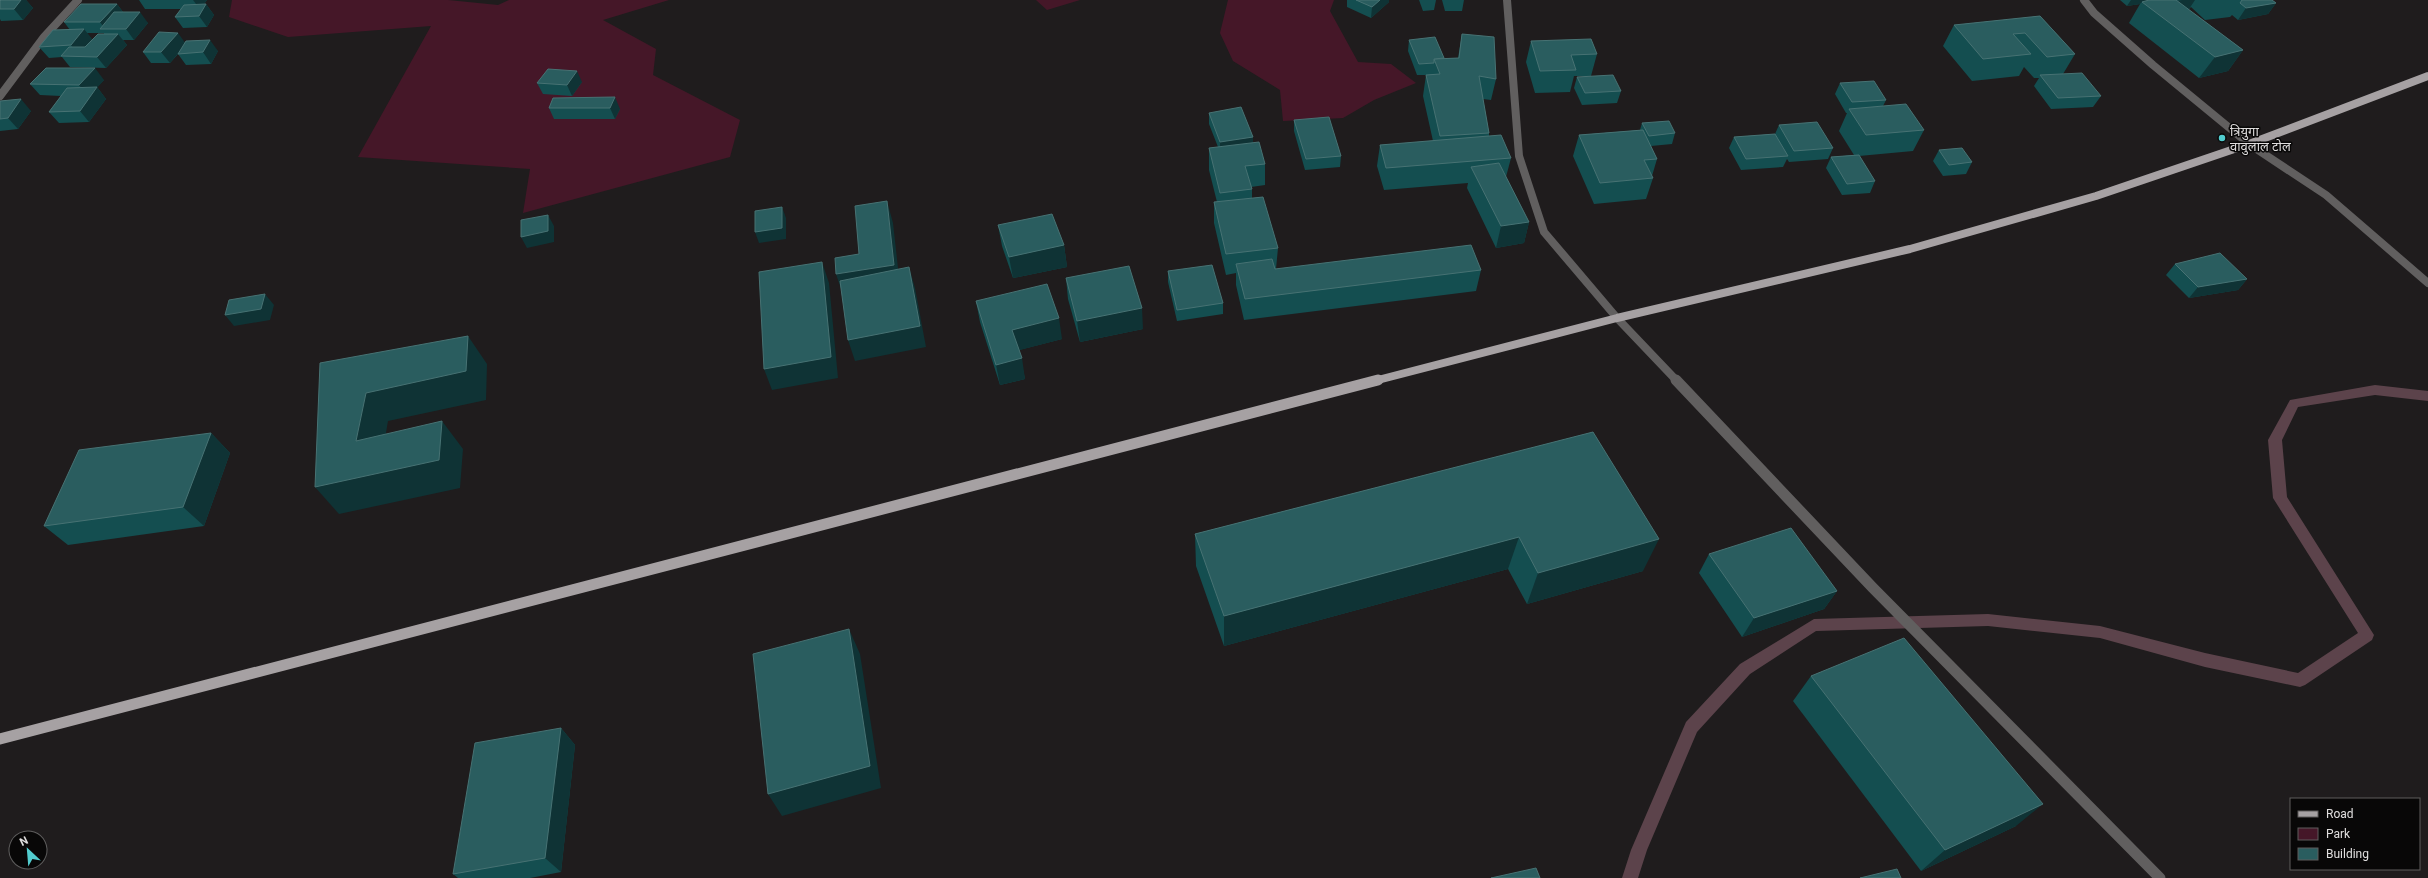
<svg xmlns="http://www.w3.org/2000/svg" width="2428" height="878" font-family="Roboto,'Noto Sans Devanagari',sans-serif">
	<style>
		.green { fill: #451728 }
		.lines { fill: none; stroke-linecap: round; stroke-linejoin: round }
		.stream { fill: #5c434b; fill-rule: evenodd }
		.minor-far1 { stroke: #615f5f; stroke-width: 8 }
		.minor { stroke: #615f5f; stroke-width: 11 }
		.major-far1 { stroke: #a6a1a3; stroke-width: 8 }
		.major { stroke: #a6a1a3; stroke-width: 11 }
		.wall { fill: #144e50; fill-rule: evenodd }
		.shaded-wall { fill: #0f3335 }
		.building { fill: #2a5d5f; stroke: #477273 }
		.poi-dot { fill: #52cdcf; stroke: #080707; stroke-width: 1.5 }
		.labels { text-anchor: middle; dominant-baseline: central; stroke-width: 3; stroke-linejoin: round; paint-order: stroke }
		.poi-label { font-size: 13px; fill: #e0dede; stroke: #080707; text-anchor: start }
	</style>
	<rect width="100%" height="100%" fill="#1f1c1d"/>
	<!-- green -->
	<g class="green">
		<polygon points="232,0 448,0 498,5 509,0 669,0 603,20 656,49 653,75 740,120 730,157 523,213 530,169 358,157 431,26 288,37 229,17"/>
		<polygon points="1036,0 1080,0 1047,10"/>
		<polygon points="1228,0 1334,0 1330,11 1358,62 1391,64 1416,83 1374,100 1343,118 1283,121 1280,90 1233,61 1220,33"/>
	</g>
	<g class="lines">
		<!-- stream -->
		<polygon class="stream" points="2375,385 2428,391 2428,401 2375,395 2298,407 2282,440 2287,497 2374,635 2372,640 2305,685 2300,687 2205,667 2100,638 1988,626 1816,631 1750,674 1697,732 1647,850 1638,878 1622,878 1631,850 1686,722 1740,664 1814,619 1988,614 2100,626 2205,653 2298,673 2358,633 2273,498 2268,440 2290,400"/>
		<!-- minor-far1 -->
		<g class="minor-far1">
			<polyline points="1507,0 1519,156 1544,232 1617,318 1677,381"/>
			<polyline points="2084,0 2094,13 2153,65 2249,144 2326,195 2428,283"/>
			<polyline points="0,96 44,37 78,0"/>
		</g>
		<!-- minor -->
		<polyline class="minor" points="1676,380 1873,588 2160,878"/>
		<!-- major-far1 -->
		<polyline class="major-far1" points="1374,381 1617,318 1910,249 2096,196 2249,144 2428,76"/>
		<!-- major -->
		<polyline class="major" points="0,739 1378,380"/>
	</g>
	<!-- wall -->
	<g class="wall">
		<polygon points="1,0 26,0 33,8 23,20 1,21 0,19 0,1"/>
		<polygon points="139,0 207,0 204,4 206,4 214,15 207,27 183,28 175,17 181,9 145,9"/>
		<polygon points="1347,0 1389,0 1389,2 1371,18 1347,7"/>
		<polygon points="1419,0 1436,0 1434,10 1423,11"/>
		<polygon points="1442,0 1464,0 1462,11 1445,11"/>
		<polygon points="2120,0 2272,0 2276,3 2268,14 2238,20 2232,15 2230,17 2205,20 2191,7 2189,9 2188,9 2243,50 2228,71 2199,78 2129,23 2140,4 2127,6"/>
		<path d="M117 4 123 12 148 23 134 40H123L127 45 106 68 70 67 62 57 49 58 39 47 70 30 64 22ZM87 33H104V34L92 40Z"/>
		<polygon points="2040,16 2075,54 2063,74 2101,96 2093,107 2051,109 2034,86 2039,78 2034,78 2024,67 2019,76 1972,81 1943,46 1954,25"/>
		<polygon points="1462,34 1496,79 1491,100 1483,99 1489,133 1489,136 1511,158 1506,177 1529,222 1524,243 1496,248 1467,188 1468,183 1384,190 1377,166 1380,145 1433,141 1423,96 1426,75 1417,75 1408,51 1409,40 1444,58 1458,58"/>
		<polygon points="1531,41 1597,54 1591,76 1574,76 1570,92 1535,93 1526,62"/>
		<polygon points="185,42 218,51 211,64 186,65 178,54 170,63 151,63 143,52"/>
		<polygon points="1577,77 1621,91 1617,103 1582,105 1574,88"/>
		<polygon points="104,80 97,87 106,99 89,122 59,123 49,112 61,96 40,95 30,84"/>
		<polygon points="582,82 572,96 543,94 537,83"/>
		<polygon points="1840,83 1886,100 1883,106 1924,130 1913,151 1859,156 1875,181 1870,193 1842,195 1826,168 1831,157 1854,155 1839,131 1847,113 1846,113 1835,94"/>
		<polygon points="553,98 620,109 615,119 554,119 549,108"/>
		<polygon points="0,101 31,111 18,129 0,131"/>
		<polygon points="1209,113 1253,137 1253,143 1265,164 1265,185 1251,187 1252,189 1252,198 1278,248 1276,269 1481,270 1476,291 1244,320 1236,285 1236,273 1226,275 1214,223 1214,202 1217,202 1209,170 1209,148 1218,147 1209,124"/>
		<polygon points="1294,120 1341,156 1340,167 1305,170 1294,131"/>
		<polygon points="1642,123 1675,133 1672,144 1651,146 1657,159 1652,176 1653,178 1646,199 1594,204 1573,156 1579,135 1640,130"/>
		<polygon points="1779,125 1833,148 1828,159 1789,162 1787,159 1783,167 1741,170 1729,148 1734,137 1775,134"/>
		<polygon points="1939,150 1972,162 1966,174 1943,176 1933,161"/>
		<polygon points="998,225 1064,245 1067,267 1013,278 1002,246"/>
		<polygon points="2175,264 2247,279 2238,290 2189,298 2166,275"/>
		<polygon points="1168,271 1223,303 1223,314 1177,321 1168,282"/>
		<polygon points="1066,278 1143,329 1080,342 1068,299"/>
		<polygon points="976,301 1062,339 1019,350 1025,379 1000,385 980,322"/>
		<polygon points="1593,432 1643,571 1527,604 1508,569 1224,646 1196,566 1195,534"/>
		<polygon points="211,433 230,453 204,526 68,545 44,526"/>
		<polygon points="1709,554 1837,591 1824,609 1742,637 1699,573"/>
		<polygon points="1811,676 2016,826 1921,871 1793,701"/>
		<polygon points="561,728 575,745 561,872 530,878 458,878 453,874"/>
	</g>
	<!-- shaded-wall -->
	<g class="shaded-wall">
		<polygon points="21,0 26,0 33,8 23,20 14,9"/>
		<polygon points="193,0 207,0 200,9"/>
		<polygon points="1380,0 1389,0 1389,2 1371,18 1372,7"/>
		<polygon points="2131,0 2151,0 2142,2 2140,4 2127,6"/>
		<polygon points="2182,0 2195,0 2189,9 2162,13 2169,2"/>
		<polygon points="2276,3 2268,14 2238,20 2246,8"/>
		<polygon points="117,4 125,15 105,29 100,22"/>
		<polygon points="206,4 214,15 207,27 199,16"/>
		<polygon points="140,12 148,23 134,40 126,29"/>
		<polygon points="84,29 93,40 80,57 71,45"/>
		<polygon points="178,33 186,44 170,63 161,52"/>
		<polygon points="118,34 127,45 106,68 97,57"/>
		<polygon points="210,40 218,51 211,64 203,52"/>
		<polygon points="2243,50 2228,71 2199,78 2215,57"/>
		<polygon points="95,68 104,80 89,97 79,85"/>
		<polygon points="577,71 582,82 572,96 567,85"/>
		<polygon points="97,87 106,99 89,122 80,111"/>
		<polygon points="615,97 620,109 615,119 610,108"/>
		<polygon points="21,99 31,111 18,129 8,118"/>
		<polygon points="1253,137 1253,148 1220,153 1220,142"/>
		<polygon points="887,201 893,223 900,286 843,295 836,274 894,265"/>
		<polygon points="782,207 786,218 786,239 759,243 755,232"/>
		<polygon points="548,215 554,226 554,242 527,248 521,237"/>
		<polygon points="1529,222 1524,243 1496,248 1501,226"/>
		<polygon points="1064,245 1067,267 1013,278 1009,257"/>
		<polygon points="822,262 829,283 838,378 772,390 764,369"/>
		<polygon points="909,267 915,288 926,347 855,361 848,340"/>
		<polygon points="2247,279 2238,290 2189,298 2198,287"/>
		<polygon points="265,294 274,305 270,320 234,326 225,315"/>
		<polygon points="1142,308 1143,329 1080,342 1077,321"/>
		<polygon points="1059,318 1062,339 1016,351 1012,330"/>
		<polygon points="468,336 487,364 486,400 388,421 380,468 356,441 366,393"/>
		<polygon points="1022,358 1025,379 1000,385 996,365"/>
		<polygon points="442,421 463,449 460,488 339,514 315,487"/>
		<polygon points="211,433 230,453 204,526 183,507"/>
		<polygon points="1519,537 1508,569 1224,646 1224,616"/>
		<polygon points="1659,539 1643,571 1527,604 1538,573"/>
		<polygon points="1837,591 1824,609 1742,637 1754,618"/>
		<polygon points="849,629 860,654 881,788 782,816 768,794"/>
		<polygon points="561,728 575,745 561,872 545,858"/>
		<polygon points="2043,804 2016,826 1921,871 1945,850"/>
	</g>
	<!-- building -->
	<g class="building">
		<polygon points="1,0 21,0 14,9 0,9 0,1"/>
		<polygon points="1356,0 1380,0 1372,7"/>
		<polygon points="2149,0 2176,0 2243,50 2215,57 2142,2"/>
		<polygon points="2242,0 2272,0 2276,3 2246,8 2240,3"/>
		<polygon points="81,4 117,4 100,22 64,22"/>
		<polygon points="206,4 199,16 175,17 184,5"/>
		<polygon points="114,12 140,12 126,29 100,29"/>
		<polygon points="2040,16 2075,54 2047,57 2025,33 2013,34 2031,54 1983,59 1954,25"/>
		<polygon points="84,29 71,45 39,47 53,30"/>
		<polygon points="159,32 178,33 161,52 143,52"/>
		<polygon points="98,34 118,34 97,57 61,56 69,47 85,47"/>
		<polygon points="1462,34 1494,37 1496,79 1479,76 1489,133 1440,136 1426,75 1440,74 1434,59 1459,58"/>
		<polygon points="1435,37 1444,58 1434,59 1434,63 1419,64 1409,40"/>
		<polygon points="1591,39 1597,54 1571,55 1576,70 1540,71 1531,41"/>
		<polygon points="210,40 203,52 178,54 186,41"/>
		<polygon points="46,68 95,68 79,85 30,84"/>
		<polygon points="548,69 577,71 567,85 537,83"/>
		<polygon points="2082,73 2101,96 2058,98 2040,75"/>
		<polygon points="1613,75 1621,91 1585,93 1577,77"/>
		<polygon points="1874,81 1886,100 1852,102 1840,83"/>
		<polygon points="97,87 80,111 49,112 67,88"/>
		<polygon points="615,97 610,108 549,108 553,98"/>
		<polygon points="21,99 8,118 0,119 0,101"/>
		<polygon points="1906,104 1924,130 1866,135 1849,109"/>
		<polygon points="1241,107 1253,137 1220,142 1209,113"/>
		<polygon points="1329,117 1341,156 1306,159 1294,120"/>
		<polygon points="1669,121 1675,133 1649,136 1642,123"/>
		<polygon points="1817,122 1833,148 1794,151 1779,125"/>
		<polygon points="1643,130 1657,159 1644,160 1653,178 1600,183 1579,135"/>
		<polygon points="1775,134 1788,156 1746,159 1734,137"/>
		<polygon points="1501,135 1511,158 1386,168 1380,145"/>
		<polygon points="1259,142 1265,164 1245,166 1252,189 1220,193 1209,148"/>
		<polygon points="1962,148 1972,162 1949,165 1939,150"/>
		<polygon points="1859,155 1875,181 1847,184 1831,157"/>
		<polygon points="1499,163 1529,222 1501,226 1471,167"/>
		<polygon points="1263,197 1278,248 1226,254 1214,202"/>
		<polygon points="887,201 894,265 836,274 835,258 859,254 855,206"/>
		<polygon points="782,207 782,228 755,232 755,211"/>
		<polygon points="1052,214 1064,245 1009,257 998,225"/>
		<polygon points="548,215 548,231 521,237 521,220"/>
		<polygon points="1471,245 1481,270 1245,299 1236,264 1272,259 1275,269"/>
		<polygon points="2220,253 2247,279 2198,287 2175,264"/>
		<polygon points="822,262 831,357 764,369 759,272"/>
		<polygon points="1212,265 1223,303 1177,310 1168,271"/>
		<polygon points="1129,266 1142,308 1077,321 1066,278"/>
		<polygon points="909,267 920,326 848,340 840,281"/>
		<polygon points="1047,284 1059,318 1012,330 1022,358 996,365 976,301"/>
		<polygon points="265,294 261,309 225,315 229,300"/>
		<polygon points="468,336 466,371 366,393 356,441 442,421 439,460 315,487 320,363"/>
		<polygon points="1593,432 1659,539 1538,573 1519,537 1224,616 1195,534"/>
		<polygon points="211,433 183,507 44,526 79,450"/>
		<polygon points="1791,528 1837,591 1754,618 1709,554"/>
		<polygon points="849,629 870,766 768,794 753,654"/>
		<polygon points="1904,638 2043,804 1945,850 1811,676"/>
		<polygon points="561,728 545,858 453,874 475,743"/>
		<polygon points="1536,868 1540,878 1491,878"/>
		<polygon points="1897,869 1901,878 1860,878"/>
	</g>
	<!-- markers -->
	<circle class="poi-dot" cx="2222" cy="138" r="4"/>
	<g class="labels">
		<!-- poi labels -->
		<g class="poi-label">
			<text x="2230" y="131">त्रियुगा<tspan x="2230" dy="15">वावुलाल टोल</tspan></text>
		</g>
	</g>
	<!-- legend -->
	<rect x="2290" y="798" width="130" height="72" fill="#080707" stroke="#5e5d5d"/>
	<rect x="2298" y="811" width="20" height="6" fill="#a6a1a3" stroke="#5e5d5d"/>
	<text x="2326" y="818" font-size="12" fill="#e0dede">Road</text>
	<rect x="2298" y="828" width="20" height="12" fill="#451728" stroke="#5e5d5d"/>
	<text x="2326" y="838" font-size="12" fill="#e0dede">Park</text>
	<rect x="2298" y="848" width="20" height="12" fill="#2a5d5f" stroke="#5e5d5d"/>
	<text x="2326" y="858" font-size="12" fill="#e0dede">Building</text>
	<!-- north arrow -->
	<g transform="translate(28 850) rotate(334)"><circle r="19" fill="#080707" stroke="#5e5d5d"/>
	<path d="M0-3L7 15L0 10L-7 15Z" fill="#52cdcf"/>
	<text y="-6" font-size="11" font-weight="bold" text-anchor="middle" fill="#e0dede">N</text>
	</g>
</svg>
